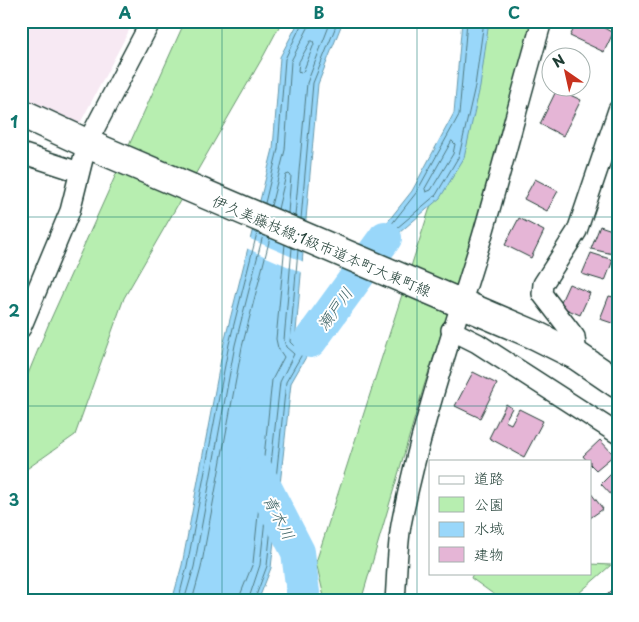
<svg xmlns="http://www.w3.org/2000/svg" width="639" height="622" font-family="'Playpen Sans','Klee One',sans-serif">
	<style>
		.built { fill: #f7e9f3 }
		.green { fill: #b7eeb0; stroke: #6b9672 }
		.water { fill: #99d7fa; stroke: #6899ab }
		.pier { fill: #fff }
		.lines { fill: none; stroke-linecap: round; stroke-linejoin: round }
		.shore { stroke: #507b83; stroke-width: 1 }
		.river { stroke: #99d7fa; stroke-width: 34 }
		.building { fill: #e5b5d6; stroke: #1f3d34 }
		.minor-casing { stroke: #1f3d34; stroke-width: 22 }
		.secondary-casing { stroke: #1f3d34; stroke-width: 31 }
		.minor { stroke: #fff; stroke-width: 19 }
		.secondary { stroke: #fff; stroke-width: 28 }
		.grid { fill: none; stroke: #0f766e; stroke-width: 1; stroke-opacity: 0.55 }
		.labels { text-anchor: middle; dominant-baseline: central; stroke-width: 4; stroke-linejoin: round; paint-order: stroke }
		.street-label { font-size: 15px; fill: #1f3d34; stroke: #fff }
		.water-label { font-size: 16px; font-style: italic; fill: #3e6466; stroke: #fff }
		.neatline { fill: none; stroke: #0f766e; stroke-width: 2 }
		.grid-label { font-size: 16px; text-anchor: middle; font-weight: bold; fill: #0f766e }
	</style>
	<rect width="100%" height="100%" fill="#fff"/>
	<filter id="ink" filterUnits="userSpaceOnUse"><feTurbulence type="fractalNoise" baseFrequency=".02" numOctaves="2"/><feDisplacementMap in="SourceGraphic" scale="10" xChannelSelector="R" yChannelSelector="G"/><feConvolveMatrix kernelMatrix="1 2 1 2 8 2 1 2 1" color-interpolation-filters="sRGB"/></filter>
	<g filter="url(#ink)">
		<!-- built -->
		<polygon class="built" points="21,21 134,21 78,127 21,97"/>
		<!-- green -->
		<g class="green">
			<polygon points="185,21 282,21 264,55 124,298 75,435 21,473 21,391 49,323"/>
			<polygon points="490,21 540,21 524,81 424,386 361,601 325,601 316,562"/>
			<polygon points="590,564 611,565 570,601 503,601 471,578 473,573 590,573"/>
		</g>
		<!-- water -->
		<g class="water">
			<polygon points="299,21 343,21 318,84 295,343 325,299 337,303 291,383 271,568 258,601 172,601 182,565 224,343 273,149 280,57"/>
			<polygon points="462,21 489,21 480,87 464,158 440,198 372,256 362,254 412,191 454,113"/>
		</g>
		<!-- pier -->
		<polygon class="pier" points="248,238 304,262 303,273 246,248"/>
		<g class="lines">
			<!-- shore -->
			<g class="shore">
				<polyline points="467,21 459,115 416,193 387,230 389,233 391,233 436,195 459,156 475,86 484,21"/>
				<polygon points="311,41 313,41 314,44 303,72 300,73 298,71 299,62"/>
				<polygon points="452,141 455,144 453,154 431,190 426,192 425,189"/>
				<polyline points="265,203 278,149 285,59 303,21"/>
				<polyline points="271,206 285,150 291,61 308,28 309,21"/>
				<polyline points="278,209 286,175 289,174 291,176 288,213"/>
				<polyline points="295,216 307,83 331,21"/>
				<polyline points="301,219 313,83 338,21"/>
				<polyline points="178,601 187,566 229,344 257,233"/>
				<polyline points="184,601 194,567 235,345 263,235"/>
				<polyline points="192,601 201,568 242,347 270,238"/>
				<polyline points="240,601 241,593 253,563 272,380 284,357 278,348 276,339 285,244"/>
				<polyline points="248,601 260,565 280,382 294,354 286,347 284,340 292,248"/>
				<polyline points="254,601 267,566 286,382 316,330 314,328 312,328 299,345 294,346 290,342 298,250"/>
			</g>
			<!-- river -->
			<g class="river">
				<polyline points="310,341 385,238"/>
				<polyline points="257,472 298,552 304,601"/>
			</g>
		</g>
		<!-- building -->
		<g class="building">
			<polygon points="578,21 592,21 613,33 604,52 570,36"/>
			<polygon points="557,89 581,100 563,136 540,124"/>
			<polygon points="535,179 558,191 547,211 524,199"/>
			<polygon points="519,218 544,231 531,258 505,245"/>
			<polygon points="600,226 618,232 618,239 613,254 591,249"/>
			<polygon points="591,253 613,260 605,281 582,274"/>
			<polygon points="569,284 590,293 580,315 559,306"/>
			<polygon points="609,296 618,298 618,325 600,319"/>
			<polygon points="473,372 497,384 480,418 455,406"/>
			<polygon points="506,404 512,408 505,421 511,424 519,409 543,421 524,457 489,438"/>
			<polygon points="600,440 614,455 596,470 590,464 590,461 587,461 583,456"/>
			<polygon points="618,467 618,494 614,498 601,484"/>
			<polygon points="590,492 603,509 590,518"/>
			<polygon points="618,585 618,601 600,601"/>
		</g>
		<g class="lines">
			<!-- minor casing -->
			<g class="minor-casing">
				<g id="minor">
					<polyline points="21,153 79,172"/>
					<polyline points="21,328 70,211 87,143 151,21"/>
					<polyline points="451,330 477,343 618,434"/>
					<polyline points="577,356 575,337 542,294 543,284 577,231 618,110"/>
					<path d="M395 601C397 576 397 550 401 525 420 427 453 332 482 237 503 165 521 93 542 21"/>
				</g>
			</g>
			<!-- secondary casing -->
			<g class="secondary-casing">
				<polyline id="secondary" points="21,113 97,148 535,335 577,356 618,384"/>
			</g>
			<!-- minor -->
			<use href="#minor" class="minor"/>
			<!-- secondary -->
			<use href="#secondary" class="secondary"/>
		</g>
	</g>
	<!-- grid -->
	<path class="grid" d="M222 21V601M417 21V601M21 217H618M21 406H618"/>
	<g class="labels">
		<!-- street labels -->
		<g class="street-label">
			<text transform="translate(322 245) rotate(23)">伊久美藤枝線;1級市道本町大東町線</text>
		</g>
		<!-- water labels -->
		<g class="water-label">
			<text transform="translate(334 308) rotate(-54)">瀬戸川</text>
			<text transform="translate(280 517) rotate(63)">青木川</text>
		</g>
	</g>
	<!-- margin -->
	<rect width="639" height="622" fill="none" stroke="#fff" stroke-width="55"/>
	<!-- legend -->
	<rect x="429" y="460" width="162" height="115" fill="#ffffff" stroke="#a5b1ae"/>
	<rect x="439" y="476" width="25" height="8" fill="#ffffff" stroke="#a5b1ae"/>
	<text x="474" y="484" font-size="15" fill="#1f3d34">道路</text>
	<rect x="439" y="497" width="25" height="15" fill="#b7eeb0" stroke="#a5b1ae"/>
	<text x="474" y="510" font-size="15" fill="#1f3d34">公園</text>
	<rect x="439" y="522" width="25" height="15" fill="#99d7fa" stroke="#a5b1ae"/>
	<text x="474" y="534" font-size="15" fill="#1f3d34">水域</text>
	<rect x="439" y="547" width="25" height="15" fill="#e5b5d6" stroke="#a5b1ae"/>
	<text x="474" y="560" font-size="15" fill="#1f3d34">建物</text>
	<!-- north arrow -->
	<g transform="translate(566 72) rotate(326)"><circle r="24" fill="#ffffff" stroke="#a5b1ae"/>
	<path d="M0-4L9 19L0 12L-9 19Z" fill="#c8321e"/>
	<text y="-8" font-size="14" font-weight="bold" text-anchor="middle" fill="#1f3d34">N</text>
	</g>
	<rect x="28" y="28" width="584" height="566" class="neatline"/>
	<g class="grid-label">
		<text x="125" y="19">A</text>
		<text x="319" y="19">B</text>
		<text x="514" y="19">C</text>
		<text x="14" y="128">1</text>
		<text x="14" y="317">2</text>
		<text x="14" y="506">3</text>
	</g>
</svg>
